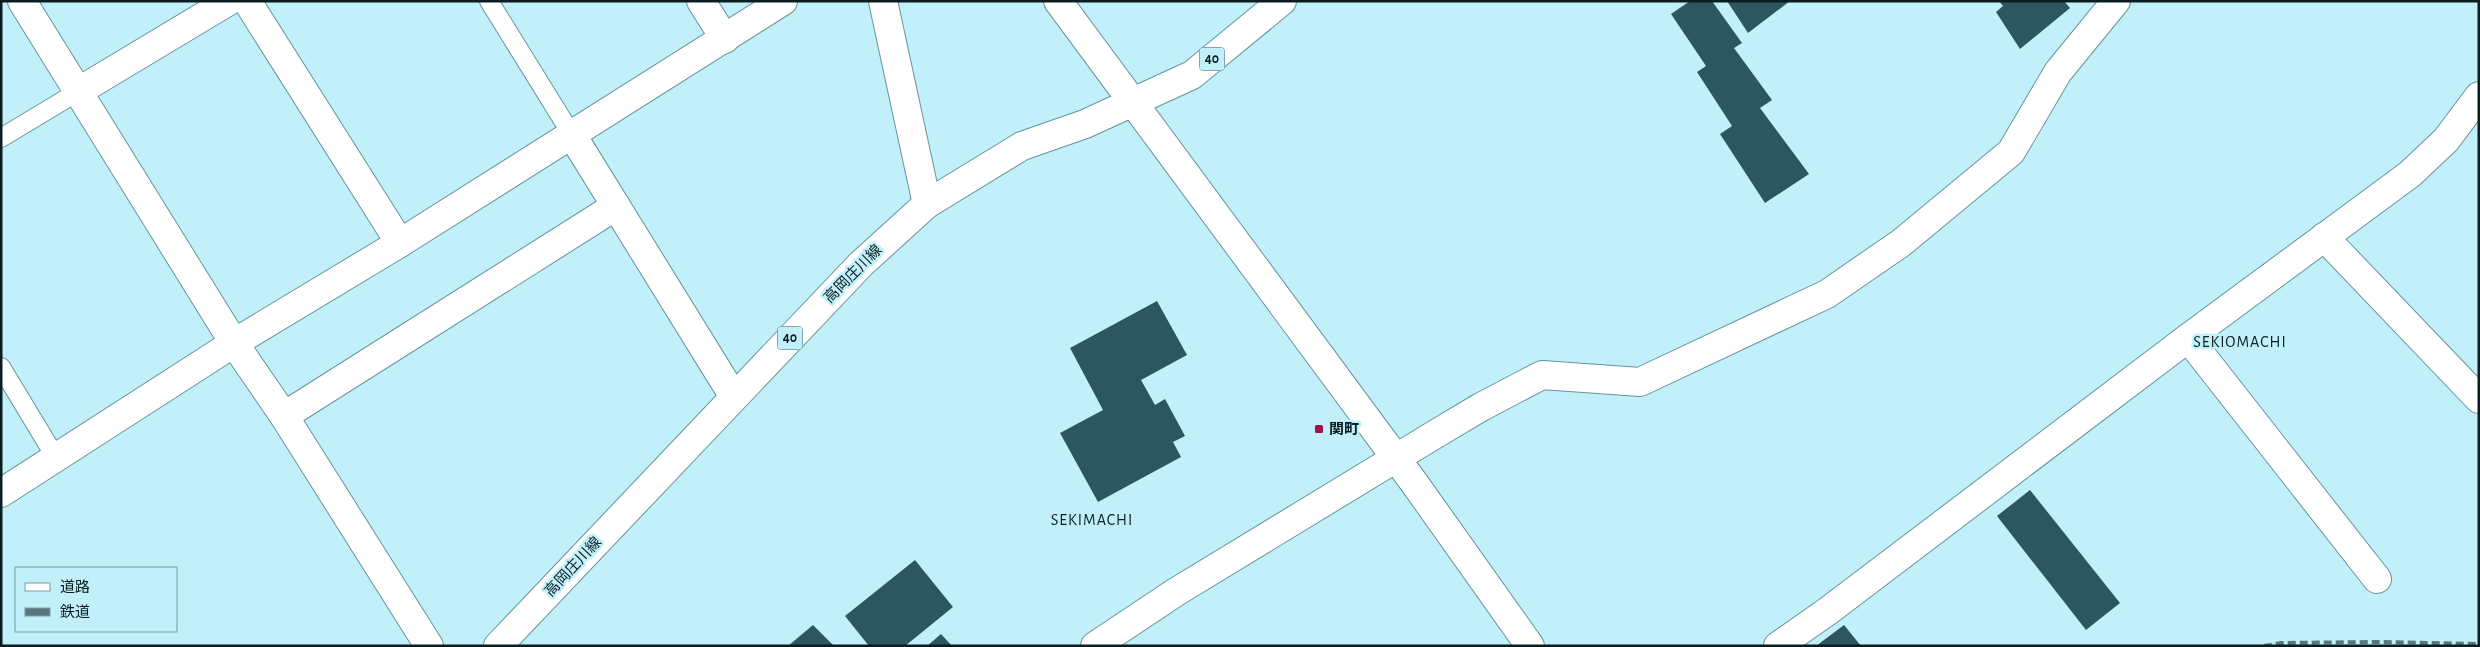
<svg xmlns="http://www.w3.org/2000/svg" width="2480" height="647" font-family="'Alegreya Sans','Noto Sans JP',sans-serif">
	<style>
		.building { fill: #2d5760 }
		.lines { fill: none; stroke-linecap: round; stroke-linejoin: round }
		.lane-casing { stroke: #67939d; stroke-width: 20 }
		.street-casing { stroke: #67939d; stroke-width: 30 }
		.secondary-casing { stroke: #67939d; stroke-width: 30 }
		.primary-casing { stroke: #67939d; stroke-width: 30 }
		.lane { stroke: #fff; stroke-width: 18 }
		.street { stroke: #fff; stroke-width: 28 }
		.secondary { stroke: #fff; stroke-width: 28 }
		.primary { stroke: #fff; stroke-width: 28 }
		.rail { stroke: #58767c; stroke-width: 4; stroke-dasharray: 8 4; stroke-linecap: butt }
		.poi-dot { fill: #a40f4d; stroke: #c1f0fa; stroke-width: 2 }
		.labels { text-anchor: middle; dominant-baseline: central; stroke-width: 5; stroke-linejoin: round; paint-order: stroke }
		.shield { fill: #c1f0fa; stroke: #425c61; stroke-width: 1 }
		.shield-label { font-size: 14px; font-weight: bold; fill: #0b1d20 }
		.street-label { font-size: 15px; fill: #0b1d20; stroke: #c1f0fa }
		.poi-label { font-size: 15px; font-weight: bold; fill: #0b1d20; stroke: #c1f0fa; text-anchor: start }
		.neighbourhood-label { font-size: 16px; letter-spacing: 1px; fill: #0b1d20; stroke: #c1f0fa }
	</style>
	<rect width="100%" height="100%" fill="#c1f0fa"/>
	<!-- building -->
	<g class="building">
		<polygon points="1690,1 1712,1 1742,43 1734,48 1772,100 1760,108 1809,174 1765,203 1720,134 1732,126 1697,72 1706,66 1671,14"/>
		<polygon points="1727,1 1790,1 1748,33"/>
		<polygon points="1999,1 2064,1 2070,8 2020,49 1996,12 2003,6"/>
		<polygon points="1157,301 1187,355 1141,380 1155,405 1165,399 1185,436 1173,442 1181,457 1098,502 1060,433 1103,410 1070,348"/>
		<polygon points="2030,490 2120,603 2086,630 1997,516"/>
		<polygon points="915,560 953,607 905,646 869,646 845,616"/>
		<polygon points="813,625 834,646 788,646"/>
		<polygon points="1844,625 1861,646 1816,646"/>
		<polygon points="941,634 952,646 927,646"/>
	</g>
	<g class="lines">
		<!-- lane casing -->
		<g class="lane-casing">
			<g id="lane">
				<polyline points="489,1 572,135"/>
				<polyline points="1,138 79,91"/>
				<polyline points="1,367 56,458"/>
			</g>
		</g>
		<!-- street casing -->
		<g class="street-casing">
			<g id="street">
				<polyline points="22,1 234,343 284,416 429,646"/>
				<polyline points="247,1 400,243"/>
				<polyline points="701,1 725,39"/>
				<polyline points="883,1 927,204"/>
				<polyline points="79,91 229,1"/>
				<polyline points="572,135 734,397"/>
				<polyline points="2324,237 2479,399"/>
				<polyline points="2188,338 2377,579"/>
				<polyline points="284,416 616,206"/>
				<polyline points="1,493 234,343 400,243 783,1"/>
				<polyline points="1095,646 1176,592 1439,432 1481,407 1542,375 1640,382 1827,294 1901,243 2011,152 2058,72 2116,1"/>
				<polyline points="1778,646 1828,611 2188,338 2410,174 2446,140 2479,96"/>
			</g>
		</g>
		<!-- secondary casing -->
		<g class="secondary-casing">
			<polyline id="secondary" points="1058,1 1415,484 1530,646"/>
		</g>
		<!-- primary casing -->
		<g class="primary-casing">
			<polyline id="primary" points="498,646 861,264 927,204 1022,146 1085,124 1192,75 1282,1"/>
		</g>
		<!-- lane -->
		<use href="#lane" class="lane"/>
		<!-- street -->
		<use href="#street" class="street"/>
		<!-- secondary -->
		<use href="#secondary" class="secondary"/>
		<!-- primary -->
		<use href="#primary" class="primary"/>
		<!-- rail -->
		<polyline class="rail" points="2264,646 2281,643 2378,642 2479,644"/>
	</g>
	<!-- markers -->
	<rect class="poi-dot" x="1314" y="424" width="10" height="10" rx="2.5"/>
	<g class="labels">
		<!-- shield labels -->
		<g class="shield">
			<rect x="1199.5" y="47.5" width="25" height="23" rx="4"/>
			<rect x="777.5" y="326.5" width="25" height="23" rx="4"/>
		</g>
		<g class="shield-label">
			<text x="1212" y="59">40</text>
			<text x="790" y="338">40</text>
		</g>
		<!-- street labels -->
		<g class="street-label">
			<text transform="translate(853 274) rotate(-45)">高岡庄川線</text>
			<text transform="translate(573 567) rotate(-47)">高岡庄川線</text>
		</g>
		<!-- poi labels -->
		<g class="poi-label">
			<text x="1329" y="429">関町</text>
		</g>
		<!-- neighbourhood labels -->
		<g class="neighbourhood-label">
			<text x="2240" y="342">SEKIOMACHI</text>
			<text x="1092" y="520">SEKIMACHI</text>
		</g>
	</g>
	<!-- border -->
	<rect width="2480" height="647" fill="none" stroke="#0b1d20" stroke-width="5"/>
	<!-- legend -->
	<rect x="15" y="567" width="162" height="65" fill="#c1f0fa" stroke="#789ca3"/>
	<rect x="25" y="583" width="25" height="8" fill="#ffffff" stroke="#789ca3"/>
	<text x="60" y="592" font-size="15" fill="#0b1d20">道路</text>
	<rect x="25" y="608" width="25" height="8" fill="#58767c" stroke="#789ca3"/>
	<text x="60" y="617" font-size="15" fill="#0b1d20">鉄道</text>
</svg>
